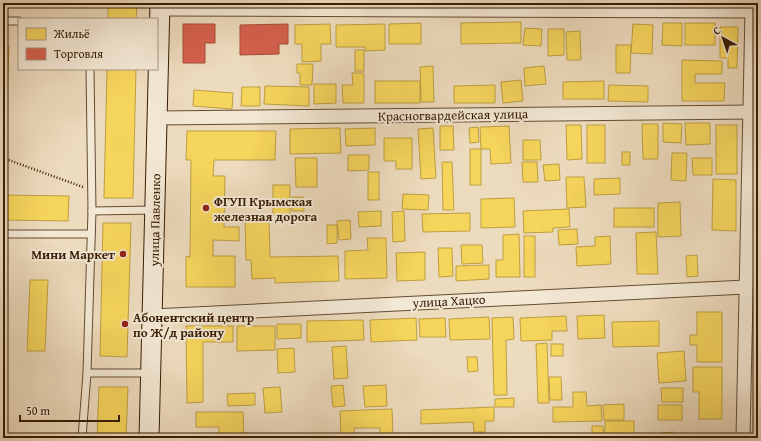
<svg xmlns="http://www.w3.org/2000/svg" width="761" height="441" font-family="'Gentium Book Plus',serif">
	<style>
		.homes { fill: #f6d55c; stroke: #bd9e42 }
		.shops { fill: #d6604d; stroke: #a64c37 }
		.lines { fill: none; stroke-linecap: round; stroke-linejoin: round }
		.service-casing { stroke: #644c32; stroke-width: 9 }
		.minor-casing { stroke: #644c32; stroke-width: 15 }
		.secondary-casing { stroke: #371c04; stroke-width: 21 }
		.path { stroke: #371c04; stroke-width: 2.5; stroke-dasharray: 1 2; stroke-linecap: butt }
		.service { stroke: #f3e8d4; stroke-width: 7 }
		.minor { stroke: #f3e8d4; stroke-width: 13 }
		.secondary { stroke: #f3e8d4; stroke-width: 19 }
		.poi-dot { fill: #8f2418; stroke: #f3e8d4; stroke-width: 1.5 }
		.labels { text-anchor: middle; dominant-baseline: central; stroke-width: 4; stroke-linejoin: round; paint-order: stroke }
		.street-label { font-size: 13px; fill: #371c04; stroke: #f3e8d4 }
		.poi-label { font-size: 13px; font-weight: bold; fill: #371c04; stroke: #f3e8d4; text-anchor: start }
	</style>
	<rect width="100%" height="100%" fill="#eddbbd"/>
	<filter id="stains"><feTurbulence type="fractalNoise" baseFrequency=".005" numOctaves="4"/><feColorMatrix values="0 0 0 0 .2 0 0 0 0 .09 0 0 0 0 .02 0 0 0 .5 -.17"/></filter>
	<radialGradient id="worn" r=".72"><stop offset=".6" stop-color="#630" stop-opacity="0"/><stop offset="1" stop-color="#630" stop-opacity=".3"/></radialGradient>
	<!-- homes -->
	<g class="homes">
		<polygon points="3,3 75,3 75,5"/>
		<polygon points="108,6 137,6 136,19 108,19"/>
		<polygon points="521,22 521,43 461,44 461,23"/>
		<polygon points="421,23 421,44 389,44 389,24"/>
		<polygon points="663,23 682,23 682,46 662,45"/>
		<rect x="685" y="23" width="30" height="22"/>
		<polygon points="330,24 331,44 321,44 321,61 302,62 302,44 295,44 295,25"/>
		<polygon points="385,24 385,50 365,51 365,47 336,47 336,25"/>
		<polygon points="633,24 653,25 652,54 631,53"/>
		<polygon points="720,27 738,27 737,68 728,68 728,58 720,58"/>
		<polygon points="525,28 542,29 541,46 523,45"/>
		<polygon points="548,29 564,29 564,55 548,56"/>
		<polygon points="580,31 581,60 567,60 566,32"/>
		<polygon points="616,45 631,45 630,73 616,73"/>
		<polygon points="3,46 9,46 5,150 3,150"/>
		<rect x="355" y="50" width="9" height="21"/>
		<polygon points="682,60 722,61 722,74 695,74 695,83 725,83 724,101 682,101"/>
		<polygon points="297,64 313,64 312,85 300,85 300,73 297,73"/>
		<polygon points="433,66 434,102 421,102 420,67"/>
		<polygon points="544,66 546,84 525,86 524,68"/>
		<polygon points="107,69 136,69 133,198 104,198"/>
		<polygon points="352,73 364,73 364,103 343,103 342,85 353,85"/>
		<polygon points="521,80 523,101 503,103 501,82"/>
		<rect x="375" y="81" width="45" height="22"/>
		<polygon points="604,81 604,99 563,99 563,82"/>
		<polygon points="314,84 336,84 336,103 314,104"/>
		<polygon points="495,85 495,103 454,103 454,86"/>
		<polygon points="609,85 648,86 648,102 608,101"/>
		<polygon points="265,86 309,87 309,106 264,104"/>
		<polygon points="242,87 260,87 260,106 241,106"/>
		<polygon points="194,90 233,93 232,109 193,106"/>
		<polygon points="663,123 682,124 681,143 663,142"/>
		<polygon points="685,123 710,123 710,144 686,145"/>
		<polygon points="642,124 658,124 658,159 643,159"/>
		<polygon points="566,125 581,125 582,159 567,160"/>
		<rect x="587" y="125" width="18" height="38"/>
		<rect x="716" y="125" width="21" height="49"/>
		<polygon points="440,126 453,126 454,150 440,150"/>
		<polygon points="509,126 511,163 491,164 490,149 481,149 480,127"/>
		<polygon points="478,127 479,142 470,143 469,128"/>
		<polygon points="340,128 341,153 290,154 290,129"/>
		<polygon points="375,128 375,145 346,146 345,129"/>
		<polygon points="433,128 436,178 421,179 418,129"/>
		<polygon points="187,131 276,131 275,160 214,160 213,176 225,176 224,227 239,227 239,241 213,240 213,256 235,256 235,287 186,287 186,256 190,257 191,160 186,160"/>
		<polygon points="384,138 412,138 412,169 396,169 396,161 384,161"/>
		<polygon points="523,140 540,140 541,160 523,160"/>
		<rect x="470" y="149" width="11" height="36"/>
		<rect x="622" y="152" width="8" height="13"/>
		<polygon points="672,153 687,153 686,181 671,180"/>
		<polygon points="348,155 369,155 369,170 348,171"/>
		<polygon points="295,158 317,158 317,187 296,187"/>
		<polygon points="692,158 712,158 712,175 693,175"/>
		<polygon points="442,162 452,162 454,210 443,210"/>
		<polygon points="522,162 537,162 538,182 523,182"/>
		<polygon points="559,164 560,180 545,181 543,165"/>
		<rect x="368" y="172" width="11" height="28"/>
		<polygon points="566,177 584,177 586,207 567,208"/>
		<polygon points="620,178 620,194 594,195 594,179"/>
		<polygon points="713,179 736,180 736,231 712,230"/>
		<rect x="273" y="185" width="17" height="30"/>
		<polygon points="403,194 429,195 428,210 402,209"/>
		<polygon points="3,195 69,196 68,221 3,220"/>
		<polygon points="292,197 303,197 304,211 292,211"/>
		<polygon points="514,198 515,227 481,228 481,199"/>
		<polygon points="680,202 681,236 658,237 658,203"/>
		<rect x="614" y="208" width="40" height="19"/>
		<polygon points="569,209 570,227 553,228 553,232 524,233 523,211"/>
		<polygon points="381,211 381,226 359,227 358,212"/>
		<polygon points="404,211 405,241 393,242 392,212"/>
		<polygon points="470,213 470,231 423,232 422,214"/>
		<polygon points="269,220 270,257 338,256 339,281 275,283 275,278 252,279 251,260 246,260 245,221"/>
		<polygon points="350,220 351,239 339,240 337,221"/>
		<polygon points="103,223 131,223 127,357 100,356"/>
		<polygon points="327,225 337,225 337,243 327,244"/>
		<polygon points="577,229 578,244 559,245 558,230"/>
		<polygon points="656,232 658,274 637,274 636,233"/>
		<polygon points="519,234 520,277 496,277 496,260 503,260 503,235"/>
		<rect x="524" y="236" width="11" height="41"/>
		<polygon points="610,236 611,264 577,266 576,247 595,246 595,237"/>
		<polygon points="367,238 386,238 387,278 345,279 345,251 368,250"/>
		<polygon points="461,245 482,245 483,263 462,264"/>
		<polygon points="438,248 452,248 453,276 439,277"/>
		<polygon points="425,252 425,280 397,281 396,253"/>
		<polygon points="697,255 698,276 687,277 686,256"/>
		<polygon points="489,265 489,279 456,281 456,266"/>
		<polygon points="30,280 48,280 45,351 27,351"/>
		<polygon points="697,312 722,312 722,362 697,362 697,345 690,345 690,335 697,335"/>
		<polygon points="604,315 605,338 578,339 577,316"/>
		<polygon points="566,316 567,331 552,331 552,340 521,341 520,318"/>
		<polygon points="489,317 490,339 450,340 449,319"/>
		<polygon points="513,317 514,339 506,340 507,395 494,395 492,318"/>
		<polygon points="416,318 417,340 371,342 370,320"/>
		<polygon points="445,318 446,337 420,337 419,319"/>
		<polygon points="363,320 364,340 307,342 307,321"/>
		<polygon points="659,321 659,346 613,347 612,322"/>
		<polygon points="277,324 301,324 301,338 277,339"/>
		<polygon points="186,326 233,326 233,342 203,342 203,402 187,403"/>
		<polygon points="237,326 275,326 275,350 237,351"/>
		<polygon points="547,343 549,403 538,403 536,344"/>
		<rect x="551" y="344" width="12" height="12"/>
		<polygon points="346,346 348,378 334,379 332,347"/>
		<polygon points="294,348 295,372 278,373 277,349"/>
		<polygon points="684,351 686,381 659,383 657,353"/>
		<polygon points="467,357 477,357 478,371 468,372"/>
		<polygon points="693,367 722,367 722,419 699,419 699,392 693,392"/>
		<polygon points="549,377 561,377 562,400 550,400"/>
		<polygon points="343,385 345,406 333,407 331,386"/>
		<polygon points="386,385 387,406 365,407 363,386"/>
		<polygon points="99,387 128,387 126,438 97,438"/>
		<polygon points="280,387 282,412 265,413 263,388"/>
		<polygon points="661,388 683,388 683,402 662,402"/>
		<polygon points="573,392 586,392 587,406 601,405 602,421 553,422 553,407 573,407"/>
		<polygon points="255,393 255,405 228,406 227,394"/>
		<polygon points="514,398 514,407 495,407 495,399"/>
		<polygon points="624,404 624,420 604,420 603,405"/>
		<rect x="658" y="405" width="24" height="15"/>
		<polygon points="494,407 494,421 485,421 485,432 474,432 473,422 421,424 421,410"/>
		<polygon points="392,409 393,438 380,438 380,428 354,428 355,438 341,438 340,411"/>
		<polygon points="196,412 243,412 244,438 219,438 219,427 196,427"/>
		<rect x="605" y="421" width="29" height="15"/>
		<polygon points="592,426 603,426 604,438 592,438"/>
		<polygon points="674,432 675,438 661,438 660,433"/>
		<polygon points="373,434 373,438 359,438 359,435"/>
	</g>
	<!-- shops -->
	<g class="shops">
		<polygon points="183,24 215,24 215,43 205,43 205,63 183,63"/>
		<polygon points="288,24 288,44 279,44 279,54 240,55 240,25"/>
	</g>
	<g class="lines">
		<!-- service casing -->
		<g class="service-casing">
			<g id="service">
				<polyline points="3,21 19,21"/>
				<polyline points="90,69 92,211 87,373 151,373"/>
				<polyline points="92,211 155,210"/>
				<polyline points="3,234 91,234"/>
				<polyline points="82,438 87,373"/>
			</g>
		</g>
		<!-- minor casing -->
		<g class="minor-casing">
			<g id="minor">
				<polyline points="160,9 758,11"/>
				<polyline points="157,118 750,112"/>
				<polyline points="152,316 746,287"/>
				<polyline points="743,438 752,11"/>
			</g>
		</g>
		<!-- secondary casing -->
		<g class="secondary-casing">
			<polyline id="secondary" points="149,438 160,3"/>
		</g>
		<!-- path -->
		<polyline class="path" points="3,158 83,187"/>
		<!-- service -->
		<use href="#service" class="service"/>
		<!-- minor -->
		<use href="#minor" class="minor"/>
		<!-- secondary -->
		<use href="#secondary" class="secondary"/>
	</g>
	<!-- markers -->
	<g class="poi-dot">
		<circle cx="206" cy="208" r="4"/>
		<circle cx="123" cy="254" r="4"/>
		<circle cx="125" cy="324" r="4"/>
	</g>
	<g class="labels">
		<!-- street labels -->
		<g class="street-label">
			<text transform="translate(453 115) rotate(-1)">Красногвардейская улица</text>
			<text transform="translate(155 220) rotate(-89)">улица Павленко</text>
			<text transform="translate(449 301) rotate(-3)">улица Хацко</text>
		</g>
		<!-- poi labels -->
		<g class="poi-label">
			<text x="214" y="201">ФГУП Крымская<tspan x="214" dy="15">железная дорога</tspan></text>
			<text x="115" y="254" text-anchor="end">Мини Маркет</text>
			<text x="133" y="317">Абонентский центр<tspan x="133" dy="15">по Ж/д району</tspan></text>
		</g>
	</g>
	<!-- margin -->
	<rect width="761" height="441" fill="none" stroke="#eddbbd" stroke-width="16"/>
	<rect x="4" y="4" width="753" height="433" fill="none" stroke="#371c04" stroke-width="2"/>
	<rect x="8" y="8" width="745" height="425" fill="none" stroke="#371c04"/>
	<!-- legend -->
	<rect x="18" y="18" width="140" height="52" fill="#f3e8d4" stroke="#a89681"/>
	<rect x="26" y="28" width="20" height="12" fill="#f6d55c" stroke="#a89681"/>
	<text x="54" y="38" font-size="12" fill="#371c04">Жильё</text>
	<rect x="26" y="48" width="20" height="12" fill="#d6604d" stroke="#a89681"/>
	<text x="54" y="58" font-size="12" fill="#371c04">Торговля</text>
	<!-- north arrow -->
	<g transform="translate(723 38) rotate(320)" stroke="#f3e8d4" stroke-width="3" paint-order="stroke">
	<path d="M0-3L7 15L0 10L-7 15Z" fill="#371c04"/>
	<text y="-6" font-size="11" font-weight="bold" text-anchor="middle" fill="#371c04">С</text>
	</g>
	<!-- scale -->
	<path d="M20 415v6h99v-6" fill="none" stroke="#371c04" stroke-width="2"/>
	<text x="26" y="415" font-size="12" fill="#371c04" stroke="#f3e8d4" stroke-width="3" paint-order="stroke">50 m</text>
	<rect width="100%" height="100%" filter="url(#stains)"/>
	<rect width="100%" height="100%" fill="url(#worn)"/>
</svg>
